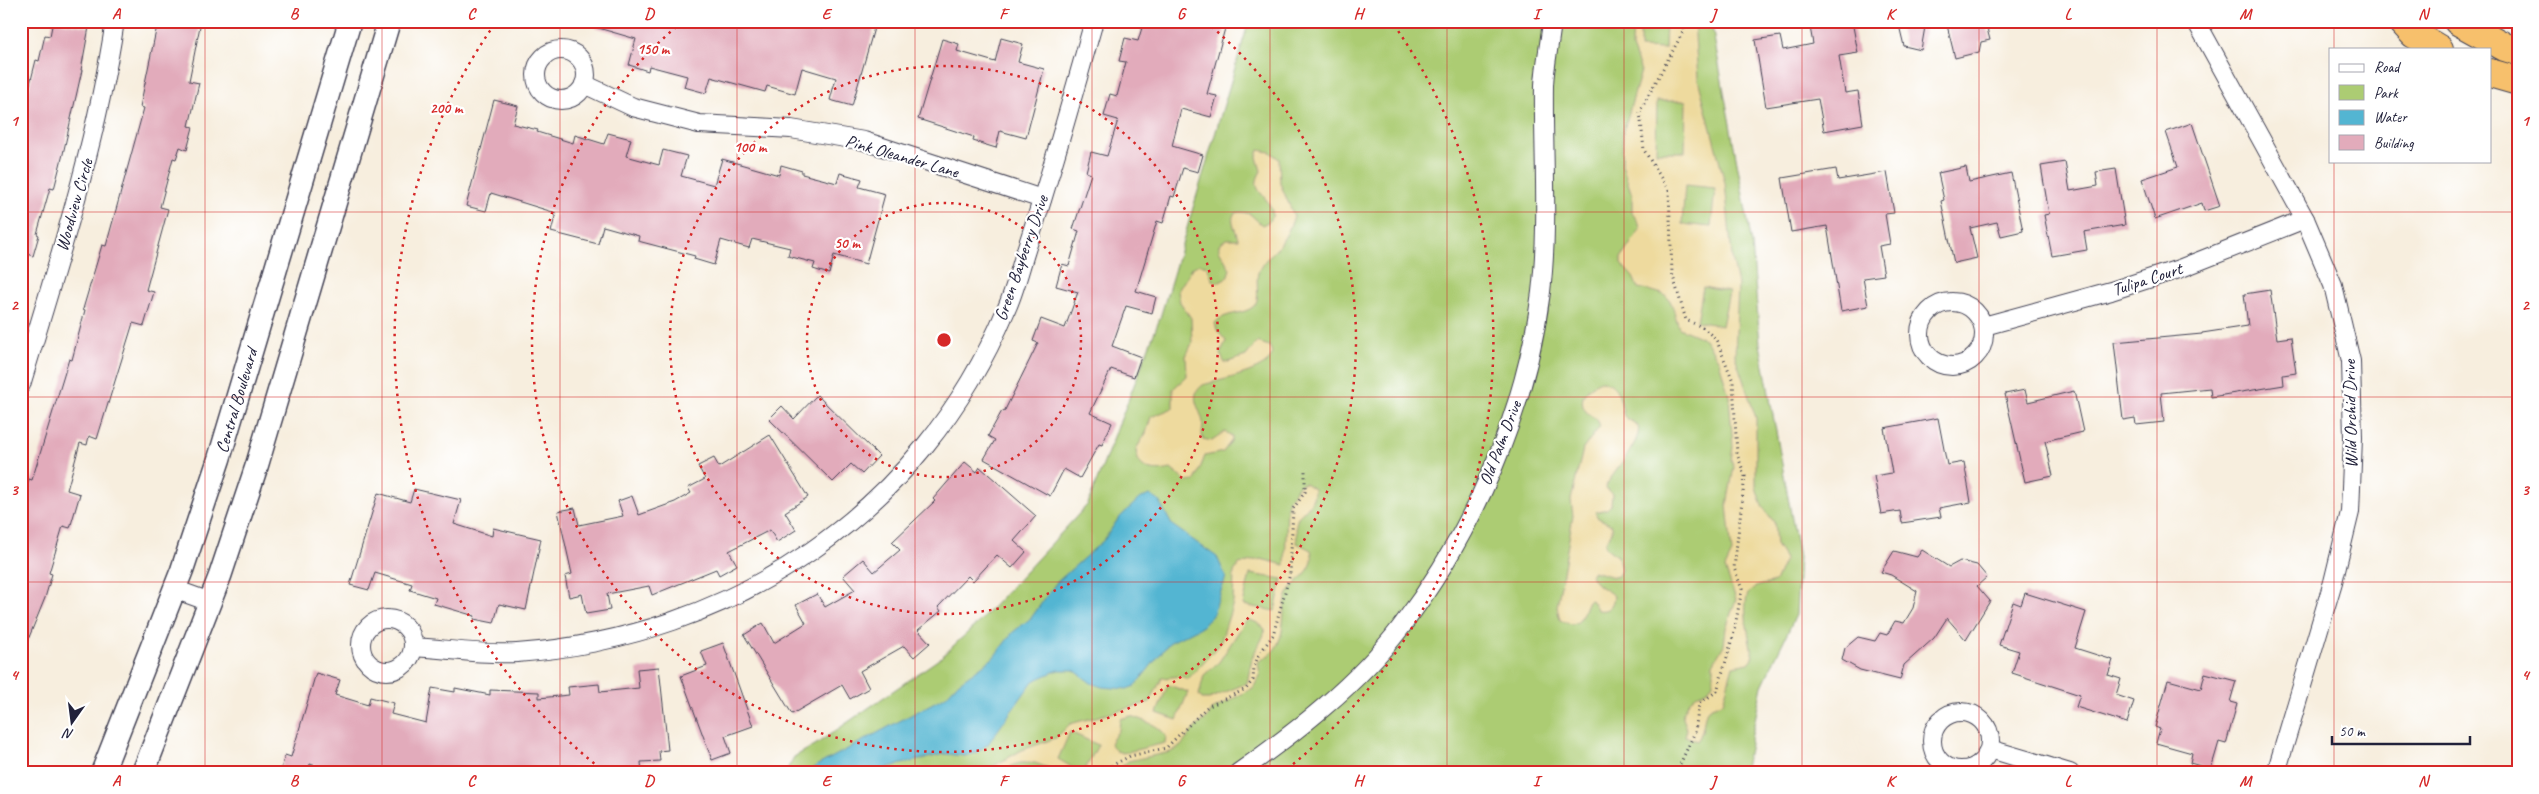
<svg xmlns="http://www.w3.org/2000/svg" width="2539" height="794" font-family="Caveat,sans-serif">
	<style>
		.green { fill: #accc73; stroke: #677757 }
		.sand { fill: #eeda9e; stroke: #887e6c; fill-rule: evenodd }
		.water { fill: #53b5d2; stroke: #3a6c86 }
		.building { fill: #e2abbb }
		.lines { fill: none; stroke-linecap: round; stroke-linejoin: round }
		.minor-casing { stroke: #424153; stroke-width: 20 }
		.tertiary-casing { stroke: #424153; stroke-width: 25 }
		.motorway-casing { stroke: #424153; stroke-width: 30 }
		.path { stroke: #424153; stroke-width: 3; stroke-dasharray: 1 4; stroke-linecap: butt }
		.minor { stroke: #fff; stroke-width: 18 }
		.tertiary { stroke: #fff; stroke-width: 22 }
		.motorway { stroke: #f7c06c; stroke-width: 28 }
		.grid { fill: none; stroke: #d62828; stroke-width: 1; stroke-opacity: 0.55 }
		.ring { fill: none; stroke: #d62828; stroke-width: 2.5; stroke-dasharray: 2.5 5 }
		.labels { text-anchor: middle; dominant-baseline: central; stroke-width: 4.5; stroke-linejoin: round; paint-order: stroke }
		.street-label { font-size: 18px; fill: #22223b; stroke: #fff }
		.centre { fill: #d62828; stroke: #fff; stroke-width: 2.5 }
		.ring-label { font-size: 15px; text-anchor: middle; font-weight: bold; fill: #d62828; stroke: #fff; stroke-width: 4.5; stroke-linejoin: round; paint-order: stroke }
		.neatline { fill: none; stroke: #d62828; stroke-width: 2 }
		.grid-label { font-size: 16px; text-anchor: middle; font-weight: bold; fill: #d62828 }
	</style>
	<rect width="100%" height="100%" fill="#fff"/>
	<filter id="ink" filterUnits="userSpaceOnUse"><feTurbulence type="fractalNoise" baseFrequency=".02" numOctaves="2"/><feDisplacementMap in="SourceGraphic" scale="10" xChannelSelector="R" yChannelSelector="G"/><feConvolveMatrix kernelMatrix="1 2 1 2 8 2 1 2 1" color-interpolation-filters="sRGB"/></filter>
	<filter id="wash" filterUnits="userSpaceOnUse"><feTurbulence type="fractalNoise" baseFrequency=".0096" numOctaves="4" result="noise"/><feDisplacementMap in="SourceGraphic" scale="20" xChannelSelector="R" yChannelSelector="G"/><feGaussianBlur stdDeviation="1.12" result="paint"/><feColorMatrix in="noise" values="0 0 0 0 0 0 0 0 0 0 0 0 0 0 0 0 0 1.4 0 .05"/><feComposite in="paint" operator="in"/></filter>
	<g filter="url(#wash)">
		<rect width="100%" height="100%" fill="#f7eede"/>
		<!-- green -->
		<polygon class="green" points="1249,21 1711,21 1752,244 1760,344 1799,557 1796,615 1762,686 1744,773 785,773 794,757 815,745 939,659 979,622 1088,504 1160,318"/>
		<!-- sand -->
		<g class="sand">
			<path d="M1633 21H1640V48L1665 49 1666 21H1694L1698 79 1725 183 1732 257 1738 285 1735 356 1756 418V487L1762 506 1774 522 1776 545 1785 559 1775 582C1768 584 1758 585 1752 589 1738 598 1751 644 1753 658L1749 663 1733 666 1723 702C1719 706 1713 705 1708 709 1703 713 1705 732 1697 741L1685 736 1687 729 1682 715 1689 701 1696 695 1708 690 1713 683V664L1724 645 1726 628 1736 599 1725 568 1732 553 1727 505 1734 467 1731 460 1733 447 1729 396 1719 361 1705 339 1679 328C1668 293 1674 296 1638 288L1633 277 1621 264V258L1640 229 1639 223 1632 213V195L1622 165 1623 133 1641 71 1632 47ZM1657 101H1686L1685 152H1656ZM1685 185 1715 188 1711 227 1682 224ZM1703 287 1729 292 1722 326 1697 321Z"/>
			<path d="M1259 150 1270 152 1279 159 1280 183 1294 216C1292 223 1287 234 1283 240 1277 252 1266 256 1259 270 1254 280 1262 300 1253 307 1243 315 1224 312 1215 323L1217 330 1226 341 1220 354 1225 363 1246 356 1257 342 1269 346C1286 369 1218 380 1203 385 1187 397 1201 408 1203 423 1203 429 1201 433 1203 439L1212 441 1225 432 1232 436V440L1223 452 1205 456 1195 481 1186 482 1171 469C1154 473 1137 471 1136 449L1146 433 1151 417 1173 408V389L1187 376 1186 356 1192 343 1191 318 1180 302 1178 291 1192 268 1199 264 1207 266 1213 281 1220 282 1227 278 1230 269 1219 250V244L1226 239H1238C1238 233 1220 205 1250 214L1262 225 1268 222 1273 215C1268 191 1248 193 1261 171L1257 157Z"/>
			<path d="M1601 381C1621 383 1620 403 1624 416 1627 420 1634 422 1637 425 1646 436 1613 473 1607 484L1606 488 1612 494 1611 505 1607 509 1595 512 1598 518 1612 525C1614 543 1592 541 1618 556L1621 570 1618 576 1614 577 1593 571 1591 575C1596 587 1605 588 1614 596 1613 606 1608 612 1598 610L1591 600 1588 601C1581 613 1583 632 1560 620L1557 607 1573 516 1571 500 1583 449 1600 426 1597 419C1574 409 1580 389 1601 381Z"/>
			<path d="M1305 483 1314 489C1315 502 1306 509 1298 517L1296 524 1297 543 1311 550C1318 572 1294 578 1287 596 1282 609 1285 629 1279 641 1275 653 1268 655 1258 662L1260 676 1253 688 1212 710 1208 717 1195 728 1181 746 1171 752 1128 761 1114 773H1083L1098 745 1070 732 1058 759 1082 773H1062L1035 763H1021L1013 765 1004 773H967L992 767 1022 750 1056 738 1070 724 1150 702 1162 678 1181 676 1188 679 1220 644 1233 603 1234 572 1239 564 1261 559 1285 565 1287 507 1289 499 1300 484ZM1250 574 1282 579 1275 611 1243 605ZM1249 620 1258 623 1265 629C1264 641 1253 650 1251 663 1249 670 1249 676 1247 683L1209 699H1202L1199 695 1204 675 1219 662 1245 622ZM1168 685 1188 692 1177 720 1157 713ZM1131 716C1145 722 1157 723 1166 736L1165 743 1123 753 1116 751 1110 743 1119 730 1120 719Z"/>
		</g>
		<!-- water -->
		<polygon class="water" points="1150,495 1159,501 1172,525 1217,557 1226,577 1213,614 1203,626 1169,643 1135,686 1127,689 1102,687 1091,683 1074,670 1058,670 1033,681 988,744 976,753 965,756 945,754 889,767 878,773 810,773 816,766 946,696 958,683 993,658 1013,632 1031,618 1056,583 1104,540 1118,519 1139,499"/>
		<g id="blocks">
			<!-- building -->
			<g class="building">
				<polygon points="53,21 89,27 81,70 82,70 63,154 54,189 50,188 37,234 39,235 33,256 21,252 21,99 26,100 36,60 39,61 45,35 50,36"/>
				<polygon points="158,21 201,21 189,81 199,83 189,126 193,127 187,150 180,147 176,159 173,158 160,207 168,209 146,290 154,292 144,326 133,323 97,439 89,436 87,445 80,443 67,490 80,494 70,528 63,526 49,573 52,574 45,598 21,657 21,505 29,479 32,480 69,359 72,360 85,310 83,309 102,245 106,246 144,108 140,107"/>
				<polygon points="589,21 797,21 822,29 824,21 876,21 852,106 830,100 836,78 802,68 795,94 767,86 765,92 711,77 706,93 684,87 687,76 649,66 648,71 629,65 636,39 588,25"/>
				<polygon points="1144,21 1227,21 1207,94 1217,96 1211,117 1181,109 1172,146 1203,155 1198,172 1183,168 1174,197 1171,196 1163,223 1157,221 1136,291 1156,297 1152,313 1126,306 1112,346 1141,357 1134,377 1111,369 1090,413 1112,423 1102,445 1099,444 1080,478 1064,469 1050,496 984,459 995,440 988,436 1002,411 1004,412 1038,343 1033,341 1041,319 1065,328 1078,292 1056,286 1062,264 1069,266 1079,231 1073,229 1091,174 1086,172 1091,152 1107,156 1118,120 1104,116 1110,94 1117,96 1126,62 1119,61 1125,38 1138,41"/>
				<polygon points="1826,21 1852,21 1858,53 1839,56 1845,93 1858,91 1863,124 1824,131 1818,99 1766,107 1755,40 1780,36 1783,50 1813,44 1810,27 1827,24"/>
				<polygon points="1898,21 1926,21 1921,50 1904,46"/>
				<polygon points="1946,21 1985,21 1990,40 1981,42 1979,52 1955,58"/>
				<polygon points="1001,38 1023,44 1018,62 1044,69 1026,138 1000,131 996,148 973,141 974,137 918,119 942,39 959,44 957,51 995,62"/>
				<polygon points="494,100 518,106 513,124 538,130 537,132 573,143 575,135 604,144 608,133 631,139 626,156 659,165 663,150 687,156 681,176 714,185 722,159 779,175 781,165 802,171 802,174 837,183 840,173 862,179 859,187 885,194 866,264 834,255 829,274 813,269 815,263 788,256 790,248 752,239 749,248 721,240 714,265 694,259 695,256 638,241 639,236 603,226 598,244 551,232 556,213 491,193 486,211 466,206"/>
				<polygon points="2192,123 2220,206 2204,211 2202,203 2155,219 2142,179 2178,167 2166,132"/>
				<polygon points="2065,162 2070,191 2098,186 2096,172 2116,169 2125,225 2084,232 2087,250 2052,256 2044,215 2049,214 2041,166"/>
				<polygon points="1966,167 1969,182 2011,173 2023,231 2001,236 1997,222 1970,228 1977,258 1954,263 1941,201 1944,200 1938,173"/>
				<polygon points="1836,169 1838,180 1887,172 1894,213 1885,214 1890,244 1879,246 1884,275 1863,278 1868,306 1841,311 1827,226 1791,232 1782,178"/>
				<polygon points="2270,290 2277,339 2291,337 2296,373 2283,375 2284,385 2211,397 2210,388 2161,393 2164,422 2136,425 2135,418 2123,420 2114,342 2202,334 2202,333 2248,326 2244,294"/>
				<polygon points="2025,390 2028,402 2074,391 2083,432 2045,441 2053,476 2025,482 2005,394"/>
				<polygon points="817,395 879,456 862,474 851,464 833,482 769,419 782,406 794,419"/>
				<polygon points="1938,418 1947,465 1964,462 1971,502 1939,508 1941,517 1902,523 1900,511 1881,514 1874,476 1892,473 1884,428"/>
				<polygon points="770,435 808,497 785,512 796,530 777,542 770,530 729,551 737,565 719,575 716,569 652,595 649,586 607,594 610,610 586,614 582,594 569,597 565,576 572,574 558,511 575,508 579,525 623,516 618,501 632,496 639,515 675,502 691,493 688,488 705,479 698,466 714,458 719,467"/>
				<polygon points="965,462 977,472 980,467 1036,516 1014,541 1026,552 1012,568 997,555 973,581 968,576 938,607 941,611 918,630 930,643 914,657 904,646 860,671 869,688 850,699 842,685 792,714 744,635 763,623 774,643 806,623 796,605 817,594 825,607 855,590 843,576 863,559 874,572 900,550 892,542 935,501 933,499"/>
				<polygon points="414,489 461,500 454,524 492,536 493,528 541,539 526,610 499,604 494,623 474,619 475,616 434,604 436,598 410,590 412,584 375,573 369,590 350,585 378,493 410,502"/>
				<polygon points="1922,550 1949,567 1960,561 1977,565 1987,577 1977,586 1990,601 1966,640 1947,618 1934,638 1904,665 1900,680 1860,670 1842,660 1845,648 1858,637 1875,641 1880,633 1887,635 1895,621 1904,623 1913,608 1917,591 1891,575 1881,572 1894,551 1917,557"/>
				<polygon points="2025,593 2086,612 2075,648 2113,660 2108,675 2121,679 2116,695 2134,701 2127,723 2076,707 2080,695 2012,673 2019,651 1999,645 2013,602 2021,605"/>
				<polygon points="723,643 753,726 725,736 731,753 712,760 681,676 707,666 701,651"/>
				<polygon points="659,667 668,750 659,751 660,761 641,762 642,773 593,773 592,765 537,772 511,771 511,773 472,773 440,767 439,773 403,768 401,773 339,773 310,764 308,773 280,773 285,755 291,757 316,673 340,680 335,695 368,705 370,697 394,703 391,714 426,723 432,688 455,692 455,688 490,695 490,690 539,692 539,698 569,695 568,687 599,684 600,692 639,688 637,669"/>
				<polygon points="2205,673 2236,681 2230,702 2237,704 2226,744 2219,742 2211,769 2190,763 2192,753 2156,743 2160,729 2155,727 2168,680 2201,689"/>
			</g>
		</g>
	</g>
	<g filter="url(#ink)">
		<use href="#blocks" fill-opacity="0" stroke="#424153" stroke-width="1"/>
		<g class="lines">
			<!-- minor casing -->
			<g class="minor-casing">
				<g id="minor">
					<polyline points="2196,21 2305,219 2333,285 2351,361 2353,438 2350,512 2333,582 2276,773"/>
					<circle cx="561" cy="75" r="25"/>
					<polyline points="584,84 633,107 699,124 791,129 864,141 1042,199"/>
					<circle cx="1952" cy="334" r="32"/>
					<polyline points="1984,326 2111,291 2179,269 2305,219"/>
					<path d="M21 385C57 265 96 146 115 21"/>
					<polyline points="174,589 210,602"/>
					<circle cx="387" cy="645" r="26"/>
					<path d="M413 647C447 649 483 655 517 653 734 637 922 511 1006 310 1016 288 1021 264 1029 241 1053 168 1073 95 1094 21"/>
					<circle cx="1961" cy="741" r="29"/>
					<polyline points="1990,749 2070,773"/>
					<path d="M1238 773C1297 731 1357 685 1401 627 1474 531 1526 412 1541 292 1549 223 1543 154 1544 85 1545 64 1550 42 1552 21"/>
				</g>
			</g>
			<!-- tertiary casing -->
			<g class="tertiary-casing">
				<g id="tertiary">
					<path id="s1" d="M102 773 182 570 219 459 350 21"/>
					<polyline points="143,773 220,576 257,465 389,21"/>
				</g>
			</g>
			<!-- motorway casing -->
			<g class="motorway-casing">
				<g id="motorway">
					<polyline points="2402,21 2414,34 2439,49"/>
					<polyline points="2458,21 2505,47 2518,51"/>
					<polyline points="2490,73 2518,81"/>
				</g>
			</g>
			<!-- path -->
			<g class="path">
				<polyline points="1098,773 1130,756 1166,748 1207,707 1246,689 1253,680 1254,667 1258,656 1273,635 1290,574 1293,509 1305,492 1305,468"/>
				<polyline points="1676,773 1695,732 1699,704 1717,691 1733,637 1742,589 1734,568 1745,476 1737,454 1733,381 1716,339 1702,327 1686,320 1672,273 1669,191 1644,150 1640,111 1683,32 1686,21"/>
			</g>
			<!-- minor -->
			<use href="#minor" class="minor"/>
			<!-- tertiary -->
			<use href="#tertiary" class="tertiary"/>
			<!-- motorway -->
			<use href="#motorway" class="motorway"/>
		</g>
	</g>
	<!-- grid -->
	<path class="grid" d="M205 21V773M382 21V773M560 21V773M737 21V773M915 21V773M1092 21V773M1270 21V773M1447 21V773M1624 21V773M1802 21V773M1979 21V773M2157 21V773M2334 21V49M2334 161V773M21 212H2518M21 397H2518M21 582H2518"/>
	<!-- distance rings -->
	<g class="ring">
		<circle cx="944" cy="340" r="137"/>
		<circle cx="944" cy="340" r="274"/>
		<path d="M1206 22A412 412 0 1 1 682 22"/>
		<path d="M606 773A549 549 0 0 1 494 25M1394 25A549 549 0 0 1 1282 773"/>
	</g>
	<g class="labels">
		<!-- street labels -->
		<g class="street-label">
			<text transform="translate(902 156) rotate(16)">Pink Oleander Lane</text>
			<text transform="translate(74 205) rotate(-74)">Woodview Circle</text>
			<text transform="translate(1021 258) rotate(-71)">Green Bayberry Drive</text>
			<text transform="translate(2147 279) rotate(-18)">Tulipa Court</text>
			<text stroke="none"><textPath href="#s1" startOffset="396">Central Boulevard</textPath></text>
			<text transform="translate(2350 414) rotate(-91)">Wild Orchid Drive</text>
			<text transform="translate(1500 443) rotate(-69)">Old Palm Drive</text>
		</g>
	</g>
	<circle cx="944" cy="340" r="8" class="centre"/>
	<g class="ring-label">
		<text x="653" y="54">150 m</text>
		<text x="446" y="113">200 m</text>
		<text x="750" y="152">100 m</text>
		<text x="847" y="248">50 m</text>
	</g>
	<!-- margin -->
	<rect width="2539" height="794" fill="none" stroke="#fff" stroke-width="55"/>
	<!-- legend -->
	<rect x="2329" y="48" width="162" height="115" fill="#ffffff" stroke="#a7a7b1"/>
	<rect x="2339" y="64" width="25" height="8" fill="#ffffff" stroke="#a7a7b1"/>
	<text x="2374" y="72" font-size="15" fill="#22223b">Road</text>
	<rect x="2339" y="85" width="25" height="15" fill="#accc73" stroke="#a7a7b1"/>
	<text x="2374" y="98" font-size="15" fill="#22223b">Park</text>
	<rect x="2339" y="110" width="25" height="15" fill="#53b5d2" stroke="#a7a7b1"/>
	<text x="2374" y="122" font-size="15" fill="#22223b">Water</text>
	<rect x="2339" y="135" width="25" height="15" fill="#e2abbb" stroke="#a7a7b1"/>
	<text x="2374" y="148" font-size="15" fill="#22223b">Building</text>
	<!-- north arrow -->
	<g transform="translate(72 722) rotate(194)" stroke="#ffffff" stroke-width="4" paint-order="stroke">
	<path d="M0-4L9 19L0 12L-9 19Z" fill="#22223b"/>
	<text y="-8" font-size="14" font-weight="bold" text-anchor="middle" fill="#22223b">N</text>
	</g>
	<!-- scale -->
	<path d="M2332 736v8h138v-8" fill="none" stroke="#22223b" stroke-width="2.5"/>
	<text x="2339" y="736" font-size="15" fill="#22223b" stroke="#ffffff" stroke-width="4" paint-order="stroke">50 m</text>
	<rect x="28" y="28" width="2484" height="738" class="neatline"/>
	<g class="grid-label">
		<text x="116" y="19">A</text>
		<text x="294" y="19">B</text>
		<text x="471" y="19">C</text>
		<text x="649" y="19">D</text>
		<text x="826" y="19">E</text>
		<text x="1003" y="19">F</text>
		<text x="1181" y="19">G</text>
		<text x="1358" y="19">H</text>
		<text x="1536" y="19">I</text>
		<text x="1713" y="19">J</text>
		<text x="1890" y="19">K</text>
		<text x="2068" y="19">L</text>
		<text x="2245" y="19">M</text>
		<text x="2423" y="19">N</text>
		<text x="14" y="126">1</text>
		<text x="2525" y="126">1</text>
		<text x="14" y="310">2</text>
		<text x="2525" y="310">2</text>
		<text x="14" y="495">3</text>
		<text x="2525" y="495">3</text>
		<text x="14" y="680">4</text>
		<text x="2525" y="680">4</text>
		<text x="116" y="786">A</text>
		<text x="294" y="786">B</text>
		<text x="471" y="786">C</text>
		<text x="649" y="786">D</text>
		<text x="826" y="786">E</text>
		<text x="1003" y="786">F</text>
		<text x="1181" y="786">G</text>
		<text x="1358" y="786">H</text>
		<text x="1536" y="786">I</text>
		<text x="1713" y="786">J</text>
		<text x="1890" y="786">K</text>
		<text x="2068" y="786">L</text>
		<text x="2245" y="786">M</text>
		<text x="2423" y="786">N</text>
	</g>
</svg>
